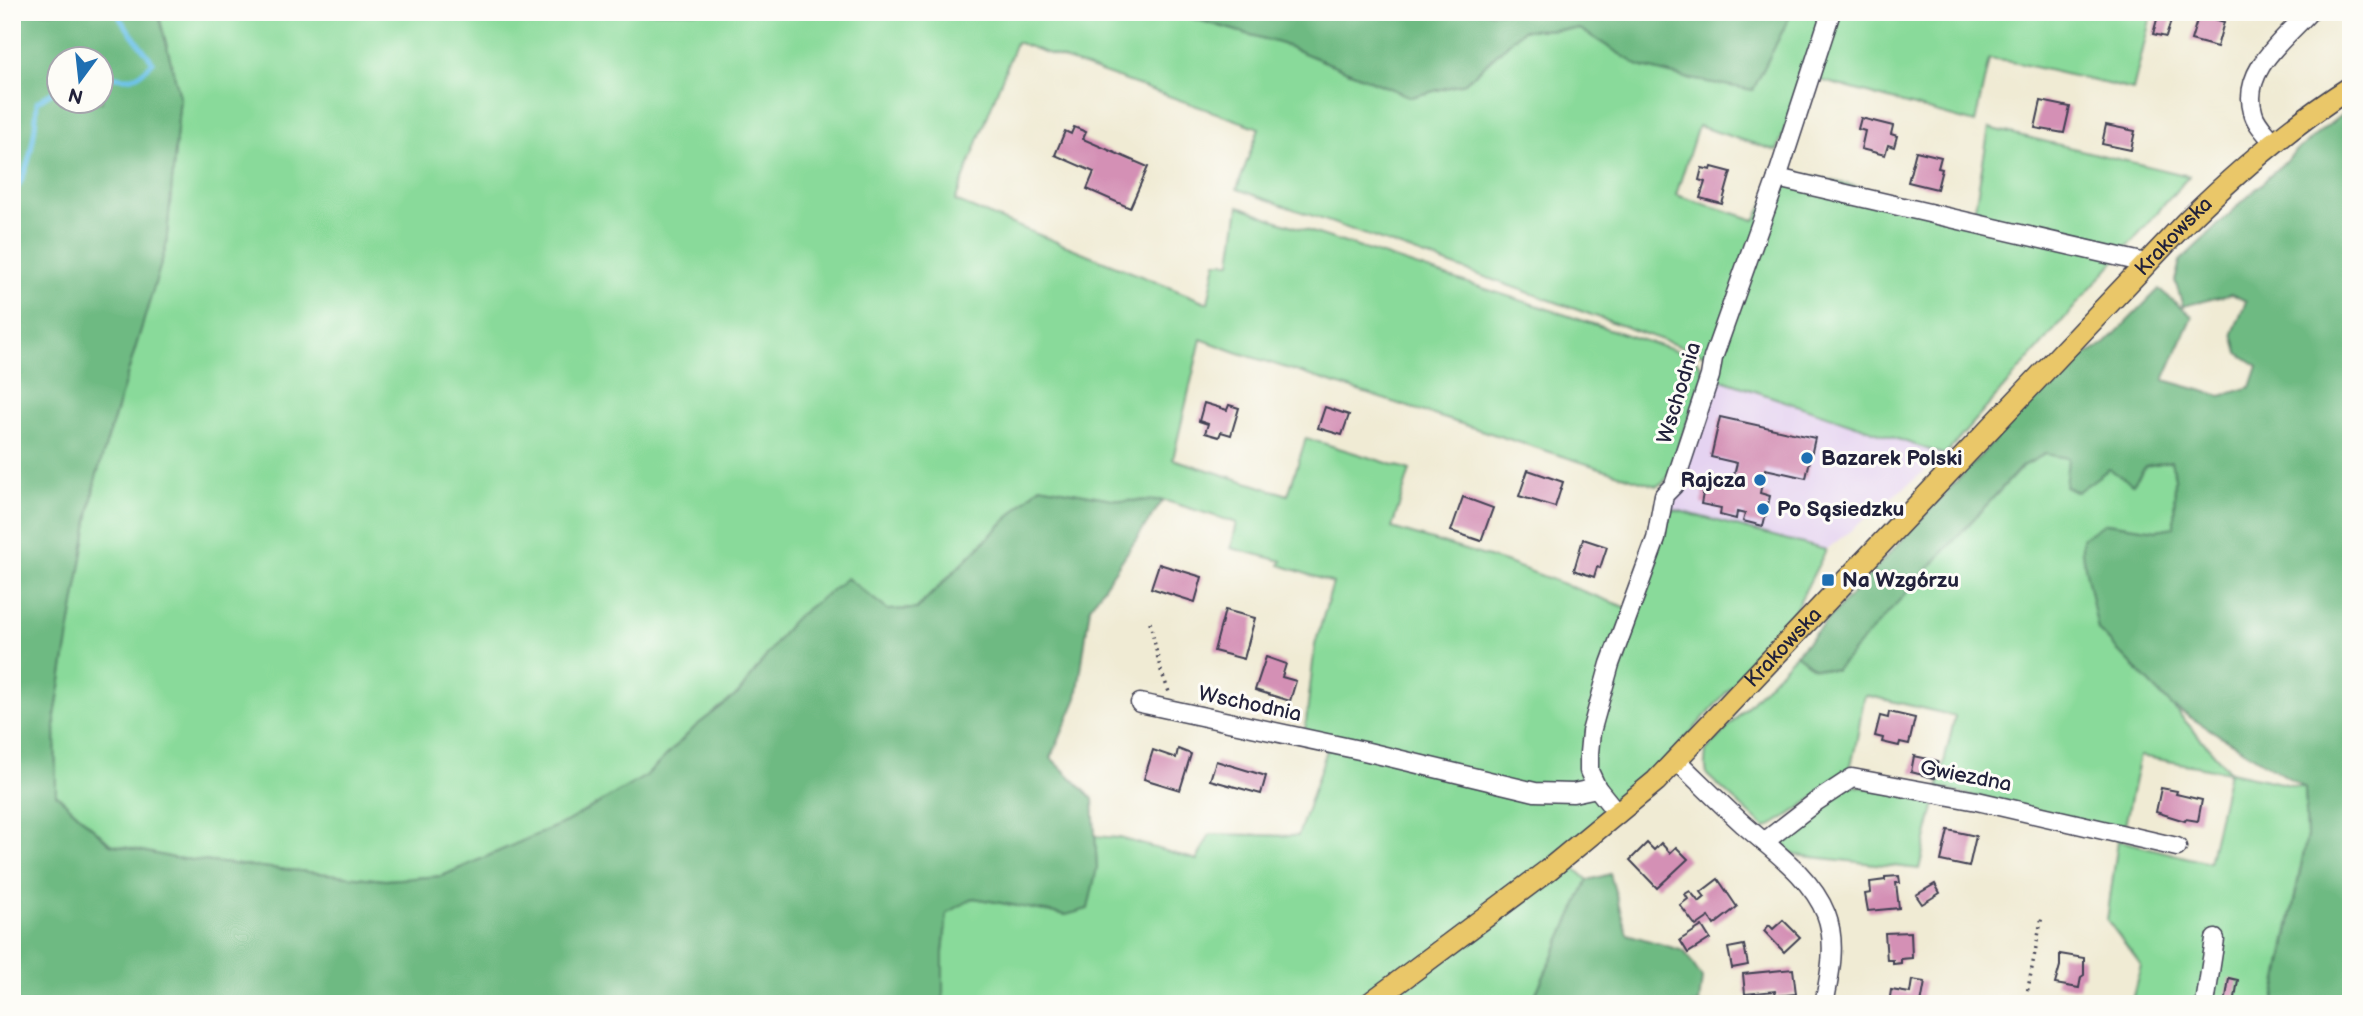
<svg xmlns="http://www.w3.org/2000/svg" width="2363" height="1016" font-family="'Balsamiq Sans',sans-serif">
	<style>
		.built { fill: #e5d3f1 }
		.green { fill: #89da9a; stroke: #567e6a; stroke-width: 2 }
		.forest { fill: #6eba82; stroke: #486e5e; stroke-width: 2; fill-rule: evenodd }
		.lines { fill: none; stroke-linecap: round; stroke-linejoin: round }
		.stream { stroke: #6ec3eb; stroke-width: 5 }
		.building { fill: #d490b5 }
		.minor-casing { stroke: #414052; stroke-width: 21 }
		.major-casing { stroke: #414052; stroke-width: 24 }
		.path { stroke: #414052; stroke-width: 3.5; stroke-dasharray: 2 5; stroke-linecap: butt }
		.minor { stroke: #fff; stroke-width: 18 }
		.major { stroke: #eac769; stroke-width: 21 }
		.poi-dot { fill: #1f6fb2; stroke: #fdfcf7; stroke-width: 2.5 }
		.labels { text-anchor: middle; dominant-baseline: central; stroke-width: 6; stroke-linejoin: round; paint-order: stroke }
		.street-label { font-size: 21px; fill: #22223b; stroke: #fdfcf7 }
		.poi-label { font-size: 21px; font-weight: bold; fill: #22223b; stroke: #fdfcf7; text-anchor: start }
	</style>
	<rect width="100%" height="100%" fill="#fdfcf7"/>
	<filter id="ink" filterUnits="userSpaceOnUse"><feTurbulence type="fractalNoise" baseFrequency=".0143" numOctaves="2"/><feDisplacementMap in="SourceGraphic" scale="14" xChannelSelector="R" yChannelSelector="G"/><feConvolveMatrix kernelMatrix="1 2 1 2 8 2 1 2 1" color-interpolation-filters="sRGB"/></filter>
	<filter id="wash" filterUnits="userSpaceOnUse"><feTurbulence type="fractalNoise" baseFrequency=".00686" numOctaves="4" result="noise"/><feDisplacementMap in="SourceGraphic" scale="28" xChannelSelector="R" yChannelSelector="G"/><feGaussianBlur stdDeviation="1.57" result="paint"/><feColorMatrix in="noise" values="0 0 0 0 0 0 0 0 0 0 0 0 0 0 0 0 0 1.4 0 .05"/><feComposite in="paint" operator="in"/></filter>
	<g filter="url(#wash)">
		<rect width="100%" height="100%" fill="#f0ebd4"/>
		<!-- built -->
		<polygon class="built" points="1710,376 1945,455 1826,550 1672,509"/>
		<!-- green -->
		<g class="green">
			<path d="M158 12H1171L1282 44 1411 97 1465 83 1523 30 1580 29 1639 66 1690 79 1753 90 1792 12H1826L1777 151 1698 126 1676 195 1755 220 1783 170 1974 213 1989 128 2189 176 1945 455 1710 376 1713 358 1237 189 1259 128 1016 42 955 201 1208 303 1216 262H1231L1239 206 1272 219 1685 354C1698 360 1703 364 1703 378L1668 477 1662 484 1656 486 1236 352 1201 339 1173 459 1288 495 1306 438 1410 470 1392 528 1505 562 1630 609H1634L1672 509 1826 550 1789 622 1618 814 1563 858 1588 880 1531 1004H943V953L947 913 974 898 1066 915 1097 868 1095 836 1120 838 1197 860 1210 834 1298 836 1329 744 1304 739 1315 645 1333 583 1280 565 1282 561 1231 548 1237 523 1163 500 1123 501 1040 486 916 609 888 610 793 620 739 693 696 726 646 776 566 822 442 876 385 880 174 858 110 844 56 794 55 716 95 481 166 247 180 97Z"/>
			<polygon points="1837,12 2152,12 2133,90 2017,63 1989,59 1975,123 1813,78"/>
			<path d="M2045 454 2068 458 2109 469 2146 466 2171 461 2175 478 2174 527 2157 530 2106 523 2098 630 2172 706 2230 772 2305 788 2307 836 2273 1004H2131L2141 965 2107 920 2118 840 2209 863 2229 772 2140 756 2124 830 1938 788 1955 716 1865 695C1861 709 1855 761 1849 769 1842 779 1775 827 1765 828L1707 775 1705 762 1706 751 1796 654 1814 668 1913 584 2022 467Z"/>
			<polygon points="1850,785 1936,799 1919,869 1795,855 1777,838"/>
		</g>
		<!-- forest -->
		<g class="forest">
			<path d="M12 12H158L180 97 166 247 95 481 55 716 56 794 110 844 174 858 385 880 442 876 566 822 646 776 696 726 739 693 793 620 847 578 888 610 917 609 1040 486 1123 501 1163 500 1090 607 1077 698 1051 758 1093 799 1097 868 1088 909 1066 915 974 898 947 913 943 953V1004H12ZM60 60H102V102H60Z"/>
			<polygon points="1171,12 1792,12 1753,90 1690,79 1639,66 1580,29 1523,30 1465,83 1411,97 1282,44"/>
			<polygon points="2351,107 2351,1004 2274,1004 2307,836 2305,788 2172,706 2098,630 2082,552 2082,538 2106,523 2157,530 2174,527 2175,478 2171,461 2146,466 2133,484 2109,469 2077,492 2065,486 2068,458 2045,454 2021,467 1836,670 1814,668 1796,654 2058,372 2106,343 2159,289 2192,316 2164,380 2221,396 2251,387 2258,366 2238,353 2233,333 2246,301 2232,294 2183,306 2175,281 2180,261 2296,151"/>
			<polygon points="1610,874 1627,934 1684,951 1702,978 1699,1004 1531,1004 1588,880"/>
		</g>
		<g class="lines">
			<!-- stream -->
			<g class="stream">
				<path d="M102 74C125 80 136 82 153 62L121 20 117 12"/>
				<path d="M12 195C30 175 36 128 37 102L55 90 60 92"/>
			</g>
		</g>
		<g id="blocks">
			<!-- building -->
			<g class="building">
				<polygon points="2159,12 2173,14 2166,37 2153,34"/>
				<polygon points="2199,14 2224,22 2217,47 2191,40"/>
				<polygon points="2041,101 2070,107 2064,133 2035,128"/>
				<polygon points="1861,118 1893,126 1891,134 1897,136 1894,147 1888,145 1885,155 1861,149 1865,131 1858,129"/>
				<polygon points="2106,125 2135,131 2131,150 2102,144"/>
				<polygon points="1074,127 1086,132 1083,139 1148,167 1130,208 1087,189 1094,172 1055,155 1065,131 1071,134"/>
				<polygon points="1916,151 1941,157 1938,168 1942,169 1937,189 1908,182"/>
				<polygon points="1712,167 1731,172 1722,204 1700,198 1705,182 1699,180 1702,168 1711,170"/>
				<polygon points="1204,403 1227,410 1229,405 1239,408 1231,435 1221,432 1219,437 1205,433 1208,424 1199,421"/>
				<polygon points="1325,407 1349,415 1342,435 1318,428"/>
				<polygon points="1720,417 1815,438 1806,478 1765,469 1760,493 1770,496 1763,526 1743,521 1745,514 1737,512 1736,519 1720,515 1721,508 1701,504 1706,478 1711,479 1710,483 1731,487 1737,463 1711,457"/>
				<polygon points="1528,470 1563,482 1555,507 1519,496"/>
				<polygon points="1463,497 1493,508 1481,541 1451,531"/>
				<polygon points="1583,539 1607,547 1600,568 1597,567 1594,577 1574,570"/>
				<polygon points="1159,564 1202,577 1195,602 1151,588"/>
				<polygon points="1225,610 1255,618 1244,659 1214,651"/>
				<polygon points="1266,657 1286,664 1282,677 1296,681 1290,701 1255,690"/>
				<polygon points="1889,712 1915,718 1909,744 1900,742 1899,746 1882,742 1883,738 1875,736 1880,716 1888,718"/>
				<polygon points="1178,749 1191,754 1180,790 1144,779 1153,750 1176,758"/>
				<polygon points="1914,756 1938,761 1934,778 1911,772"/>
				<polygon points="1216,761 1266,776 1261,794 1210,780"/>
				<polygon points="2161,788 2177,791 2176,794 2202,800 2198,821 2186,819 2185,821 2156,812"/>
				<polygon points="1948,830 1976,836 1969,867 1941,861"/>
				<polygon points="1647,843 1654,850 1661,843 1670,853 1676,847 1688,859 1657,888 1630,860"/>
				<polygon points="1899,876 1900,883 1896,883 1899,908 1868,911 1865,894 1871,893 1870,882 1885,880 1885,877"/>
				<polygon points="1718,879 1737,907 1714,925 1709,917 1696,926 1680,905 1688,899 1685,894 1690,891 1699,902 1705,897 1701,892"/>
				<polygon points="1935,884 1940,893 1922,904 1916,895"/>
				<polygon points="1783,920 1800,937 1784,952 1764,931 1769,925 1773,929"/>
				<polygon points="1702,926 1710,939 1688,953 1680,940"/>
				<polygon points="1911,932 1912,958 1901,959 1901,963 1893,964 1893,960 1887,960 1885,933"/>
				<polygon points="1744,945 1748,965 1732,968 1728,948"/>
				<polygon points="2060,954 2084,958 2084,975 2081,977 2079,988 2055,984 2060,966"/>
				<polygon points="1793,969 1796,994 1776,996 1775,991 1745,994 1743,974"/>
				<polygon points="2229,978 2238,980 2234,1004 2225,1004"/>
				<polygon points="1912,980 1925,982 1921,1004 1889,1004 1891,990 1910,993"/>
			</g>
		</g>
	</g>
	<g filter="url(#ink)">
		<use href="#blocks" fill-opacity="0" stroke="#414052" stroke-width="2"/>
		<g class="lines">
			<!-- minor casing -->
			<g class="minor-casing">
				<g id="minor">
					<path d="M2274 143C2267 134 2255 123 2253 112 2241 70 2285 39 2309 12"/>
					<polyline points="1777,178 2146,263"/>
					<polyline points="1140,703 1364,751 1535,792 1573,793 1597,788"/>
					<path d="M1677 761C1699 782 1720 803 1743 824 1772 850 1811 876 1826 914 1837 942 1830 975 1824 1004"/>
					<polyline points="1618,814 1597,788 1589,771 1589,753 1591,732 1610,664 1656,539 1664,495 1674,485 1710,376 1713,358 1777,178 1831,12"/>
					<polyline points="1764,842 1817,801 1852,778 1977,801 2177,847"/>
					<polyline points="2205,1004 2215,939"/>
				</g>
			</g>
			<!-- major casing -->
			<g class="major-casing">
				<g id="major">
					<path id="s1" d="M1369 1004 1547 871 1656 781 2186 222C2236 173 2291 125 2351 87"/>
				</g>
			</g>
			<!-- path -->
			<g class="path">
				<polyline points="1150,622 1160,668 1169,692"/>
				<polyline points="2025,1004 2042,916"/>
			</g>
			<!-- minor -->
			<use href="#minor" class="minor"/>
			<!-- major -->
			<use href="#major" class="major"/>
		</g>
	</g>
	<!-- markers -->
	<g class="poi-dot">
		<circle cx="1807" cy="458" r="7"/>
		<circle cx="1760" cy="480" r="7"/>
		<circle cx="1763" cy="509" r="7"/>
		<rect x="1821" y="573" width="14" height="14" rx="3.5"/>
	</g>
	<g class="labels">
		<!-- street labels -->
		<g class="street-label">
			<text stroke="none"><textPath href="#s1" startOffset="1115">Krakowska</textPath></text>
			<text transform="translate(1679 393) rotate(-73)">Wschodnia</text>
			<text stroke="none"><textPath href="#s1" startOffset="548">Krakowska</textPath></text>
			<text transform="translate(1250 704) rotate(12)">Wschodnia</text>
			<text transform="translate(1966 776) rotate(11)">Gwiezdna</text>
		</g>
		<!-- poi labels -->
		<g class="poi-label">
			<text x="1821" y="458">Bazarek Polski</text>
			<text x="1746" y="480" text-anchor="end">Rajcza</text>
			<text x="1777" y="509">Po Sąsiedzku</text>
			<text x="1842" y="580">Na Wzgórzu</text>
		</g>
	</g>
	<!-- margin -->
	<rect width="2363" height="1016" fill="none" stroke="#fdfcf7" stroke-width="42"/>
	<!-- north arrow -->
	<g transform="translate(80 80) rotate(195)"><circle r="33" fill="#fdfcf7" stroke="#a5a5ac" stroke-width="2"/>
	<path d="M0-5L12 26L0 18L-12 26Z" fill="#1f6fb2"/>
	<text y="-10" font-size="19" font-weight="bold" text-anchor="middle" fill="#22223b">N</text>
	</g>
</svg>
